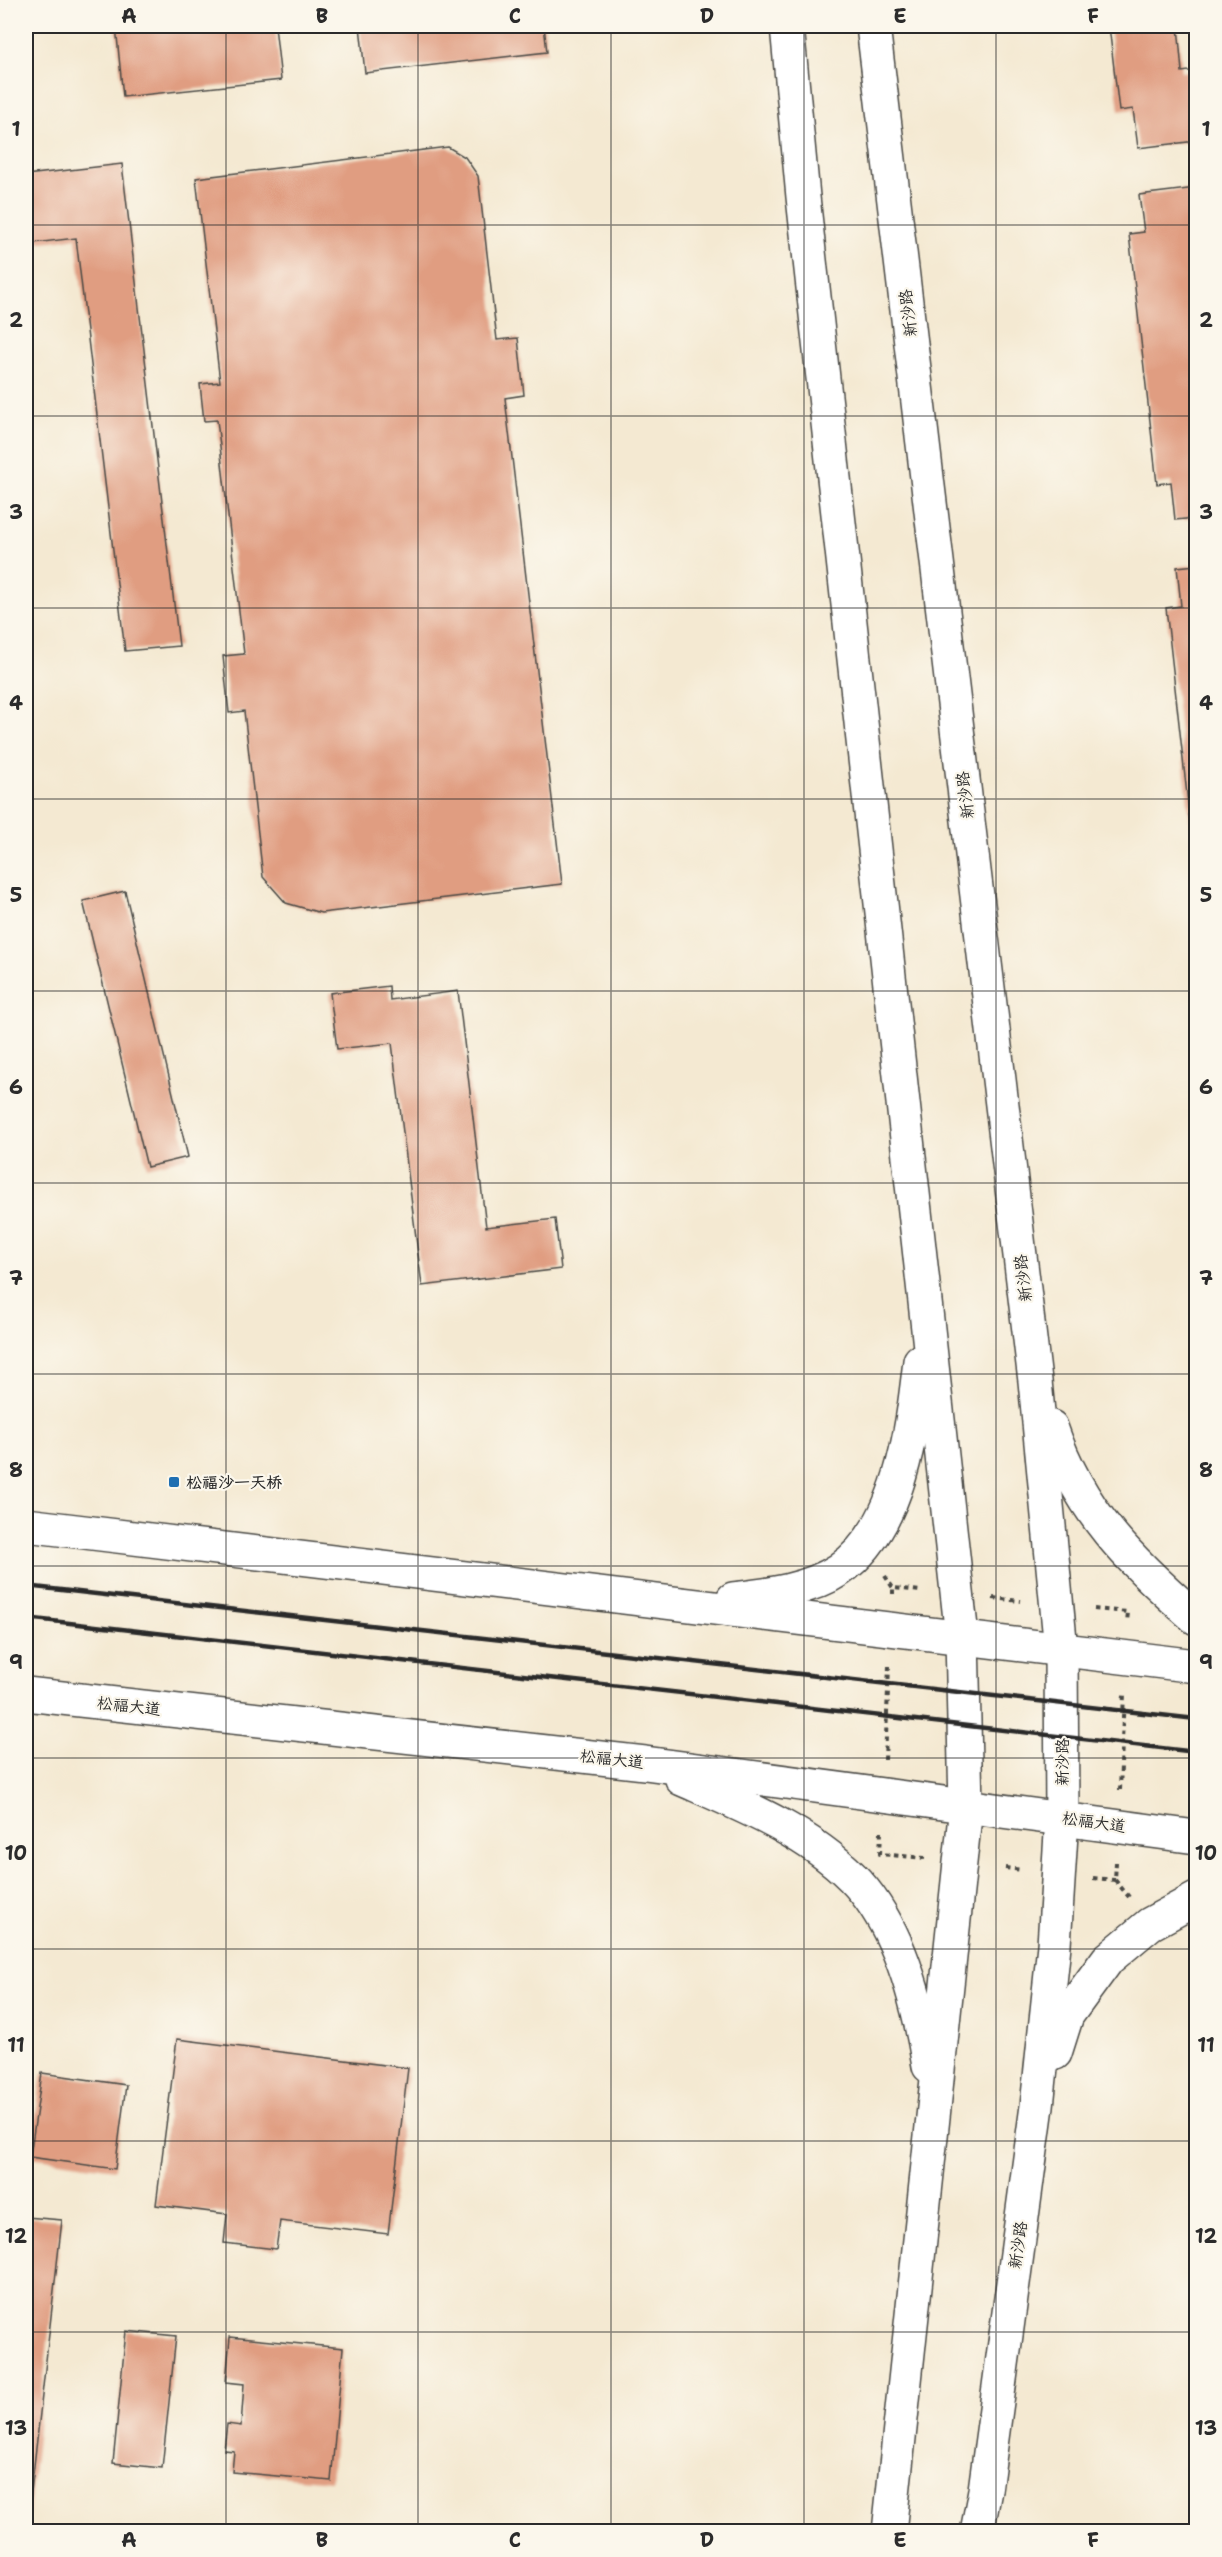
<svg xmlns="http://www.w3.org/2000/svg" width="1222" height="2557" font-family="'Shantell Sans','LXGW WenKai TC',sans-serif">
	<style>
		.building { fill: #e09d81 }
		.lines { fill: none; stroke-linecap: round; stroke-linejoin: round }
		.major-casing { stroke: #494844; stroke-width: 36 }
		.path { stroke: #494844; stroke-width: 4; stroke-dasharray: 4.5 4.5; stroke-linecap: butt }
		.major { stroke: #fff; stroke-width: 33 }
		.rail { stroke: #2b2b2b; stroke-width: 4.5 }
		.grid { fill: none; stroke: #2b2b2b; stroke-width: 1.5; stroke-opacity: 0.55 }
		.poi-dot { fill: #1f6fb2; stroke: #fbf7ec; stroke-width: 2 }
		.labels { text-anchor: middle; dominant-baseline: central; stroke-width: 4.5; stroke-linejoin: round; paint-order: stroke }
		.street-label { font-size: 16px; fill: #2b2b2b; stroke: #fbf7ec }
		.poi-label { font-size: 16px; font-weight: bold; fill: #2b2b2b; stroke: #fbf7ec; text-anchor: start }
		.neatline { fill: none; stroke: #2b2b2b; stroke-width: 2 }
		.grid-label { font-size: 20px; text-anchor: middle; font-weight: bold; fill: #2b2b2b }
	</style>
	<rect width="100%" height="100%" fill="#fbf7ec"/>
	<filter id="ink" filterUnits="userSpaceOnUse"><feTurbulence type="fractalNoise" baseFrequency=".0167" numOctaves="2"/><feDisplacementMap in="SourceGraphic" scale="12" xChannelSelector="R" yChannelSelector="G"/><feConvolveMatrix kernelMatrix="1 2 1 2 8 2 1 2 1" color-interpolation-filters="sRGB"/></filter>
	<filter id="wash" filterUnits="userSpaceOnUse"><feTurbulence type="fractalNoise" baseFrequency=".008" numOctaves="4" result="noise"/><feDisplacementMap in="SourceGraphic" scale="24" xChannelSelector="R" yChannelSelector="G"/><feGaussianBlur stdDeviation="1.35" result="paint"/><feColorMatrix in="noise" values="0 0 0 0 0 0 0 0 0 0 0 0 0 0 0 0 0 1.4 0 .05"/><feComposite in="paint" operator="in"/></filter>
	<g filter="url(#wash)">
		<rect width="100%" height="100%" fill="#f4e9d2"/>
		<g id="blocks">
			<!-- building -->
			<g class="building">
				<polygon points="116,26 275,26 281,80 123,97"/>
				<polygon points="360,26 544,26 547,52 365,73"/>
				<polygon points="1109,26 1178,26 1182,72 1196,70 1196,141 1138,148 1133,109 1119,111"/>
				<polygon points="448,147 465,157 478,176 497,340 518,338 524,395 505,398 562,884 321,913 286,903 263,877 244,711 229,713 223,656 244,654 217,420 204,421 200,384 220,382 196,178"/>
				<polygon points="122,164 179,646 125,651 76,238 26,244 26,175"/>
				<polygon points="1196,188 1196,518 1175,520 1171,482 1157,484 1129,234 1144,232 1139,195"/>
				<polygon points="1196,565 1196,857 1194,857 1166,608 1181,606 1177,567"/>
				<polygon points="125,891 188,1157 147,1167 83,901"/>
				<polygon points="389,986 390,1000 458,991 486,1227 555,1219 561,1269 422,1286 392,1043 337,1049 330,993"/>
				<polygon points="177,2039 408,2068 388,2234 280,2221 276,2249 224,2243 227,2214 156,2205"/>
				<polygon points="42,2073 126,2085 115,2169 30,2157"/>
				<polygon points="26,2217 62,2220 27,2527 26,2527"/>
				<polygon points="126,2331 176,2336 162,2468 113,2463"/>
				<polygon points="230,2337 343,2348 331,2481 232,2472 234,2451 224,2450 227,2424 241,2426 244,2384 226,2382"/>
			</g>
		</g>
	</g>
	<g filter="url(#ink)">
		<use href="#blocks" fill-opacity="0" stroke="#494844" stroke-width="1.5"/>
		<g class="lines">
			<!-- major casing -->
			<g class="major-casing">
				<g id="major">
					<polyline points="787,26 803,197 962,1637 966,1806 889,2532"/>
					<polyline points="873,26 1035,1381 1061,1650 1062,1818 1054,1945 1037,2106 985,2490 977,2532"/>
					<path d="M1051 1427C1080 1512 1129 1560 1196 1618"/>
					<polyline points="26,1525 1196,1666"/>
					<path d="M733 1599C768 1595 809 1590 839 1570 901 1528 912 1430 920 1361"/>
					<polyline points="26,1694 645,1763 1196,1837"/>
					<path d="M682 1779C741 1805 806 1831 852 1877 898 1923 919 2004 929 2066"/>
					<polyline points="1055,2053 1067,2015 1108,1959 1150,1924 1196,1899"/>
				</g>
			</g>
			<!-- path -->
			<g class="path">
				<polyline points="885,1576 893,1588"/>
				<polyline points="893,1594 893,1588 921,1591"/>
				<polyline points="993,1598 1021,1601"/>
				<polyline points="1094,1609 1128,1612 1127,1622"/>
				<polyline points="885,1760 889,1666"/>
				<polyline points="1120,1790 1124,1693"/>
				<polyline points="881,1832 880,1854 925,1858"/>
				<polyline points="1005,1868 1022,1870"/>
				<polyline points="1093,1878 1115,1880 1116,1862"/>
				<polyline points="1115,1880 1129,1897"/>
			</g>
			<!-- major -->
			<use href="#major" class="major"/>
			<!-- rail -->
			<g class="rail">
				<polyline points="26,1586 1196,1719"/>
				<polyline points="26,1618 1196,1752"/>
			</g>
		</g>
	</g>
	<!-- grid -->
	<path class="grid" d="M226 26V2532M418 26V2532M611 26V2532M804 26V2532M996 26V2532M26 225H1196M26 416H1196M26 608H1196M26 799H1196M26 991H1196M26 1183H1196M26 1374H1196M26 1566H1196M26 1758H1196M26 1949H1196M26 2141H1196M26 2332H1196"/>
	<!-- markers -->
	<rect class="poi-dot" x="168" y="1476" width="12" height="12" rx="3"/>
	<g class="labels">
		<!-- street labels -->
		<g class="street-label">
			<text transform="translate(908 313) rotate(-97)">新沙路</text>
			<text transform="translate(965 795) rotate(-97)">新沙路</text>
			<text transform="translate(1023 1278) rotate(-97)">新沙路</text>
			<text transform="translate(129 1706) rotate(6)">松福大道</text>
			<text transform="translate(612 1759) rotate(6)">松福大道</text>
			<text transform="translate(1062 1762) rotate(-90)">新沙路</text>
			<text transform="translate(1094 1822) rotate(8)">松福大道</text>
			<text transform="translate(1018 2245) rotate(-82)">新沙路</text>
		</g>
		<!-- poi labels -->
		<g class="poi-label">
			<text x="186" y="1482">松福沙一天桥</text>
		</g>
	</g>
	<!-- margin -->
	<rect width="1222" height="2557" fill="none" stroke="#fbf7ec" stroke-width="66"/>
	<rect x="33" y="33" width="1156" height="2491" class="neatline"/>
	<g class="grid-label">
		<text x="129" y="23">A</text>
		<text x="322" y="23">B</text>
		<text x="515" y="23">C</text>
		<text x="707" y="23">D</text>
		<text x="900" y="23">E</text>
		<text x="1093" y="23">F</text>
		<text x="16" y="136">1</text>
		<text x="1206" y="136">1</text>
		<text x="16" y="327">2</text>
		<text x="1206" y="327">2</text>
		<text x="16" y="519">3</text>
		<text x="1206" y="519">3</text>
		<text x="16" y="710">4</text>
		<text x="1206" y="710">4</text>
		<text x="16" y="902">5</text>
		<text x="1206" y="902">5</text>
		<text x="16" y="1094">6</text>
		<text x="1206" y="1094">6</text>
		<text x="16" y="1285">7</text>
		<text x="1206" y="1285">7</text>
		<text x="16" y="1477">8</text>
		<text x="1206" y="1477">8</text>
		<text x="16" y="1669">9</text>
		<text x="1206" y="1669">9</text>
		<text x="16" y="1860">10</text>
		<text x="1206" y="1860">10</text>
		<text x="16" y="2052">11</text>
		<text x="1206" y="2052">11</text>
		<text x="16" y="2243">12</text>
		<text x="1206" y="2243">12</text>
		<text x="16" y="2435">13</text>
		<text x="1206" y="2435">13</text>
		<text x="129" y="2547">A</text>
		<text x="322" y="2547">B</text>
		<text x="515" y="2547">C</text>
		<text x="707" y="2547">D</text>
		<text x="900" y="2547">E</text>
		<text x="1093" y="2547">F</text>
	</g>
</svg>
